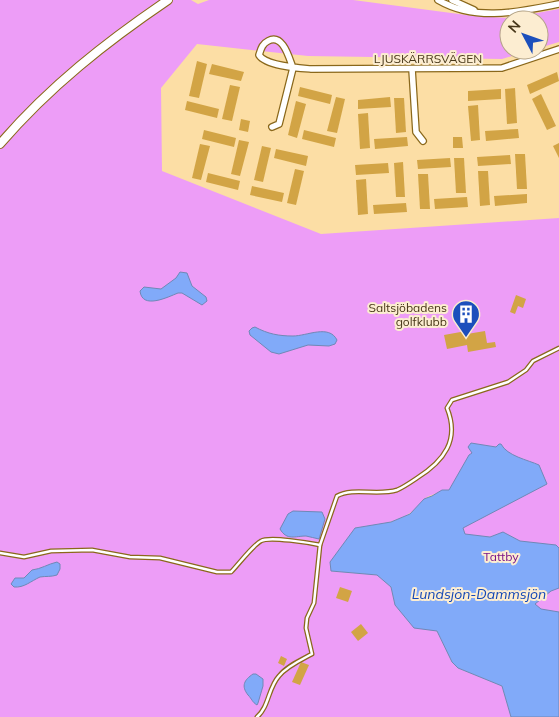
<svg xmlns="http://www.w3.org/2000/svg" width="559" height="717" font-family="Mulish,sans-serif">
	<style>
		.green { fill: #ed9df7 }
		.water { fill: #81aaf9; stroke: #7088b6 }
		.building { fill: #d2a445 }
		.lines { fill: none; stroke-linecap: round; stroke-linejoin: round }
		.lane-casing { stroke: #8a681b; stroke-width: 5 }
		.street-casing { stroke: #8a681b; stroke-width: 8 }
		.secondary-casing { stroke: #8a681b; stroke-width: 10 }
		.lane { stroke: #fff; stroke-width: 2.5 }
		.street { stroke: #fff; stroke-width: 5.5 }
		.secondary { stroke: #fff; stroke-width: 8 }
		.labels { text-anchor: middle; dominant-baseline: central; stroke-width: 4; stroke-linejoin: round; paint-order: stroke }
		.street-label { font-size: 12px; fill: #473719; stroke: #fcedd1 }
		.poi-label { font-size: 12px; fill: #473719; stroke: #fcedd1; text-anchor: end }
		.park-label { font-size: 12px; fill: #7a1487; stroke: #fcedd1 }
		.water-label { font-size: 14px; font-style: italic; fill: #1347b6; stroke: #fcedd1 }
	</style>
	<rect width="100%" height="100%" fill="#fcdea5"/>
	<!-- green -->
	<path class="green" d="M0 0H191L198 4 209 0H353L474 16 509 18 559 9V42L539 48V20H509V50H531L502 59 308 56 197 44 161 88 162 171 321 234 559 218V687L430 563 466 461 449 491C442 491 429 495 424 499 420 504 416 509 410 513 394 524 373 525 355 528L331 571 377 575 391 587 395 605 437 631 452 662 458 668 502 686 511 717H0Z"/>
	<!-- water -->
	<g class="water">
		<path d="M180 272 187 273 192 286 206 297 207 301 202 305 182 293H178C168 297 142 310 140 291L144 287 161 289 176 278Z"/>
		<path d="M255 327C268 334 279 336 293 336 307 336 329 324 337 340L335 344 329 346 308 345 279 354 271 352 250 335 249 331 252 328Z"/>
		<path d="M471 443 496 447 499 444H501C507 456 528 460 539 465L547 484 463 528 465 534 490 537 503 532 520 541 556 545 559 548V588L551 591 535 604 541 609 559 612V717H511L502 686 458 668 452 662 437 631 414 628 395 605 391 587 377 575 331 571 330 562 355 528 391 522 410 514 424 499 432 496 442 490H449L469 455 472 453 468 447Z"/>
		<path d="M293 511 322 512 325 519 319 539C315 538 310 537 306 536 295 536 287 541 280 529L288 514Z"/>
		<path d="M57 562 60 564V569L57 575C51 577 46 576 40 577 31 581 24 588 14 587L11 584 15 578H24L32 570C41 569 48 564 57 562Z"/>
		<path d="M253 674H256L263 679V686L258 703 257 705C252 702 252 699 248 695 241 686 244 680 253 674Z"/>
	</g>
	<!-- building -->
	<g class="building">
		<polygon points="197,61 207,64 199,98 189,96"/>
		<polygon points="212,64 244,72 241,81 209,74"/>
		<polygon points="557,72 559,81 530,94 527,85"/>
		<polygon points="230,85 240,87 232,121 222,119"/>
		<polygon points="300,87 332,95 330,104 298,96"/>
		<polygon points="515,88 517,123 507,124 505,89"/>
		<polygon points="501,89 501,99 468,101 468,91"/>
		<polygon points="541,94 556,126 547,130 532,99"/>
		<polygon points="336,97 345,99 337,133 327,131"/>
		<polygon points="390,97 391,107 358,109 358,100"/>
		<polygon points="394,98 404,98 406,132 396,133"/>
		<polygon points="187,101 219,109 217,118 185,110"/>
		<polygon points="296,101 306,104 297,138 288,135"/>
		<polygon points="478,105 480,140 471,141 468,106"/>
		<polygon points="368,113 370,148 360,149 358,114"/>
		<polygon points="241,119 250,121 248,132 239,130"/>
		<polygon points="518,129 519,138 486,141 485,131"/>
		<polygon points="204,130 236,138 234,147 202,139"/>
		<polygon points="304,130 336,138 334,147 302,139"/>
		<polygon points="407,137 408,146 375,149 374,139"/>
		<polygon points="453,137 462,137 463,148 453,148"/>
		<polygon points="239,140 249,142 240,176 231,174"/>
		<polygon points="559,143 559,158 553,146"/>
		<polygon points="200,144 210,146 201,180 192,178"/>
		<polygon points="262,146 271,148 263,182 254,180"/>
		<polygon points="276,149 308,156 306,166 274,158"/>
		<polygon points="515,154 525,154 527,189 517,189"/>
		<polygon points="510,155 511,164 478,166 477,157"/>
		<polygon points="450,158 451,167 418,169 417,160"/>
		<polygon points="454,158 464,158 466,193 456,193"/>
		<polygon points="403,162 405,197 396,197 394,163"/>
		<polygon points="388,163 389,173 356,175 355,165"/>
		<polygon points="295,169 304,171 296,205 287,203"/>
		<polygon points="478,171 488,171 490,205 480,206"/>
		<polygon points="208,173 240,181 238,190 206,182"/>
		<polygon points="418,174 428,174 430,209 420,209"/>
		<polygon points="366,179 368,214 358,215 356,180"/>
		<polygon points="252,186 284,193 282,202 250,195"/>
		<polygon points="527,194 527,203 495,206 494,196"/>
		<polygon points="467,197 468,207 435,209 434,199"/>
		<polygon points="406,203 407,212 374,214 373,205"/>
		<polygon points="516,295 526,299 523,308 518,306 515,314 510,312"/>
		<polygon points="466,331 467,334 485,331 487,343 495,342 496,347 468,352 467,345 447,349 444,335"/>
		<polygon points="340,587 352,591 348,602 336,598"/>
		<polygon points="361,624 368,633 358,641 351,632"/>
		<polygon points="281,656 287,659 284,666 278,663"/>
		<polygon points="301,662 309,665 300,685 292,682"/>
	</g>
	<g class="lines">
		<!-- lane casing -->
		<g class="lane-casing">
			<g id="lane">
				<path d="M0 553 24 557 51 551 92 550 130 557 160 558 217 572H231C238 565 253 545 261 541 269 536 310 543 320 545"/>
				<path d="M257 717C269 707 268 688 279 676 287 666 301 660 312 654L306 628 307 618 314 603 320 545 337 496C353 487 378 496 397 490 404 487 411 482 417 478 444 461 460 440 447 408L452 400 508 382 526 370 533 361 559 348"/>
			</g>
		</g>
		<!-- street casing -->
		<g class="street-casing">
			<g id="street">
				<path d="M438 0C476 22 518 12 559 4"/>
				<polyline points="452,0 474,10"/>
				<path d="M293 68C289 58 283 33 268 41 262 44 261 49 259 55 266 66 298 68 311 69L502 68 559 49"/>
				<polyline points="412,69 416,132 423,141"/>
				<polyline points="272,127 279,124 293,68"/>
			</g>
		</g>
		<!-- secondary casing -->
		<g class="secondary-casing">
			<path id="secondary" d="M0 144C49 87 106 42 168 0"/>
		</g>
		<!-- lane -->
		<use href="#lane" class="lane"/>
		<!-- street -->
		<use href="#street" class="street"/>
		<!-- secondary -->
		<use href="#secondary" class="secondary"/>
	</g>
	<!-- icons -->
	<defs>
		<g id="building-pin" transform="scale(1.4375)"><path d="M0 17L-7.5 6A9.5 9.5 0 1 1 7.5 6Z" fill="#1c4fbc" stroke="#fcedd1"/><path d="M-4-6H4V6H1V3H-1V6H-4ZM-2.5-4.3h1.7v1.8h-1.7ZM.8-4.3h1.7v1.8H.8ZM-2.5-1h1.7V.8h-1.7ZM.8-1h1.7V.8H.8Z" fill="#fff"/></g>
	</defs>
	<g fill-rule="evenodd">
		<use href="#building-pin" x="466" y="314"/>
	</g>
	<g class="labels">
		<!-- street labels -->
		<g class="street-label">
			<text x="428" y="58">LJUSKÄRRSVÄGEN</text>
		</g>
		<!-- poi labels -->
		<g class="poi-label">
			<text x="447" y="307">Saltsjöbadens<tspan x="447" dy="14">golfklubb</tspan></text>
		</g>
		<!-- park labels -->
		<g class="park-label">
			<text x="501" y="556">Tattby</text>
		</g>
		<!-- water labels -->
		<g class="water-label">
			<text x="479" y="594">Lundsjön-Dammsjön</text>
		</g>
	</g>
	<!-- north arrow -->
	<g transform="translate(524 35) rotate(311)"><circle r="24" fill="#fcedd1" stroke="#b4a487"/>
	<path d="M0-4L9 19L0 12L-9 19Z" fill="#1c4fbc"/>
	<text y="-8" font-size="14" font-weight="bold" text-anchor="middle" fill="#473719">N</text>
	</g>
</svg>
